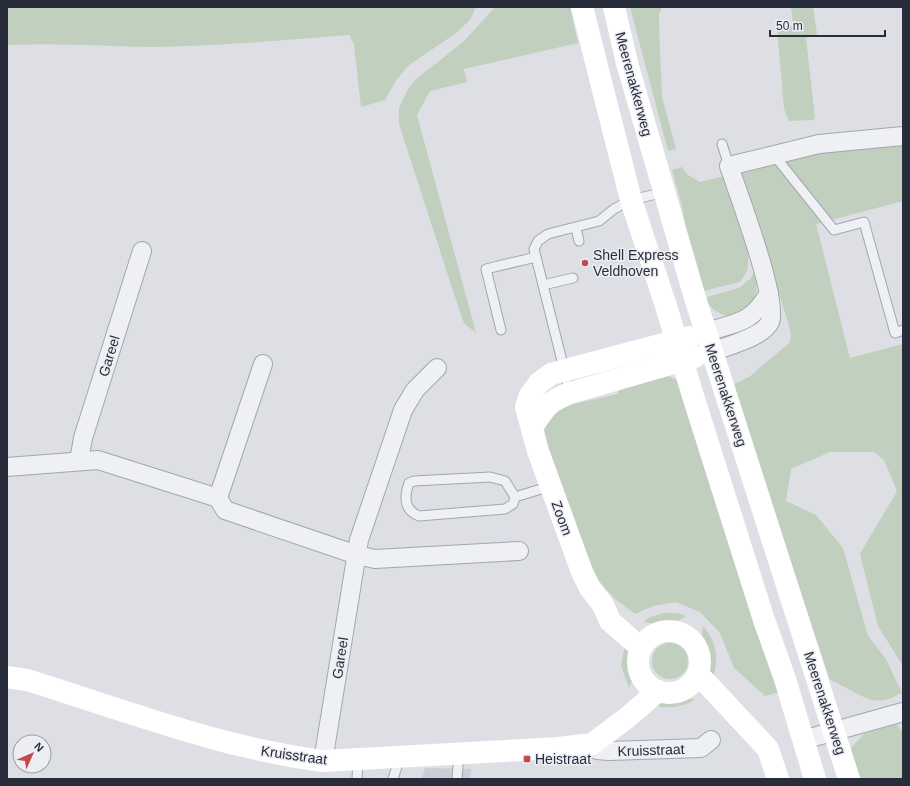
<svg xmlns="http://www.w3.org/2000/svg" width="910" height="786" font-family="Helvetica,sans-serif">
	<style>
		.built { fill: #cbced7 }
		.green { fill: #c1cfbe }
		.lines { fill: none; stroke-linecap: round; stroke-linejoin: round }
		.lane-casing { stroke: #a3a6af; stroke-width: 11 }
		.street-casing { stroke: #a3a6af; stroke-width: 20 }
		.lane { stroke: #eff0f4; stroke-width: 9 }
		.street { stroke: #eff0f4; stroke-width: 18 }
		.secondary { stroke: #fff; stroke-width: 22 }
		.poi-dot { fill: #c34a4e; stroke: #eceef3; stroke-width: 1.5 }
		.labels { text-anchor: middle; dominant-baseline: central; stroke-width: 3; stroke-linejoin: round; paint-order: stroke }
		.street-label { font-size: 14px; fill: #282c3b; stroke: #eceef3 }
		.poi-label { font-size: 14px; fill: #282c3b; stroke: #eceef3; text-anchor: start }
	</style>
	<rect width="100%" height="100%" fill="#dddfe5"/>
	<!-- built -->
	<polygon class="built" points="425,768 471,769 470,779 422,779"/>
	<!-- green -->
	<g class="green">
		<path d="M7 7H476L470 20 455 34 409 65 397 79 385 100 361 107 354 44 349 35C282 40 214 47 147 47 100 46 54 43 7 45Z"/>
		<polygon points="495,7 570,7 578,43 464,69 467,82 430,91 417,115 476,333 464,323 454,294 399,124 399,108 408,89 415,80 463,42"/>
		<polygon points="630,7 663,7 659,13 659,25 662,97 676,149 668,151"/>
		<polygon points="791,7 813,7 817,34 806,38 815,118 813,120 789,121 784,109 777,28 793,26"/>
		<path d="M903 144V201L816 224 850 358 903 344V666L878 626 860 554 897 491 884 460 874 452H830L791 469 786 501 816 515 843 548 868 636 886 659 902 693C897 695 890 699 885 700 867 704 847 686 830 680L732 385 749 377 789 343 791 337 790 329 741 172 820 151Z"/>
		<polygon points="682,167 688,175 700,182 725,176 749,252 747,271 740,282 703,291 689,247 682,206 672,170"/>
		<path d="M755 268C756 276 758 285 756 293 749 322 718 323 704 298L739 288 751 278Z"/>
		<polygon points="668,376 677,380 682,389 779,692 765,696 734,668 720,633 700,612 676,602 653,606 635,614 615,599 596,578 544,442 545,422 560,407 618,394 618,386"/>
		<path d="M664 613H677L686 616C673 626 658 625 643 622L650 617Z"/>
		<path d="M703 626C719 645 718 659 712 682 706 667 700 641 703 626Z"/>
		<path d="M626 640C633 655 637 672 629 688L621 665Z"/>
		<circle cx="670" cy="661" r="18"/>
		<path d="M687 697 695 700C680 708 667 709 650 705L663 698Z"/>
		<polygon points="896,724 903,732 903,779 856,779 850,749 864,734"/>
	</g>
	<g class="lines">
		<!-- lane casing -->
		<g class="lane-casing">
			<g id="lane">
				<polyline points="722,144 729,166"/>
				<polyline points="774,155 834,230 864,222 895,333 903,330"/>
				<polyline points="576,228 579,241"/>
				<polyline points="543,285 573,278"/>
				<polyline points="501,330 486,269 536,257"/>
				<polyline points="570,393 534,249 538,241 548,234 599,221 614,209 631,200 665,192"/>
				<path d="M515 497 513 504 505 509 419 516C404 510 404 497 409 483L414 481 490 477 505 481 515 497 551 486"/>
				<polyline points="357,779 358,759"/>
				<polyline points="393,779 400,757"/>
				<polyline points="457,779 459,753"/>
			</g>
		</g>
		<!-- street casing -->
		<g class="street-casing">
			<g id="street">
				<path d="M706 332C738 322 751 324 769 293"/>
				<path d="M712 352C727 346 763 337 770 322 779 301 738 193 729 166L819 144 903 136"/>
				<polyline points="79,461 83,438 142,251"/>
				<polyline points="7,467 98,460 218,498 225,510 357,555 375,559 519,551"/>
				<polyline points="218,498 263,364"/>
				<polyline points="803,740 903,712"/>
				<polyline points="592,744 597,750 609,751 701,748 711,740"/>
				<polyline points="323,761 359,540 403,410 415,390 437,368"/>
			</g>
		</g>
		<!-- lane -->
		<use href="#lane" class="lane"/>
		<!-- street -->
		<use href="#street" class="street"/>
		<!-- secondary -->
		<g class="secondary">
			<polyline points="582,7 631,200 666,306 693,396 764,620 785,679 815,779"/>
			<polyline points="614,7 627,63 695,298 849,779"/>
			<path d="M532 427C547 406 546 403 570 393L695 357"/>
			<circle cx="669" cy="662" r="31"/>
			<polyline points="641,648 610,621 603,605 590,588 582,572 538,451 526,407 530,395 539,383 551,374 690,337"/>
			<polyline points="698,674 768,749 778,779"/>
			<path d="M7 677 27 680C124 710 221 748 323 761L558 748 592 744 628 717 658 691"/>
		</g>
	</g>
	<!-- markers -->
	<g class="poi-dot">
		<circle cx="585" cy="263" r="4"/>
		<rect x="523" y="755" width="8" height="8" rx="2"/>
	</g>
	<g class="labels">
		<!-- street labels -->
		<g class="street-label">
			<text transform="translate(634 84) rotate(75)">Meerenakkerweg</text>
			<text transform="translate(109 356) rotate(-73)">Gareel</text>
			<text transform="translate(726 395) rotate(72)">Meerenakkerweg</text>
			<text transform="translate(562 518) rotate(70)">Zoom</text>
			<text transform="translate(340 658) rotate(-81)">Gareel</text>
			<text transform="translate(825 703) rotate(72)">Meerenakkerweg</text>
			<text transform="translate(651 750) rotate(-2)">Kruisstraat</text>
			<text transform="translate(294 755) rotate(8)">Kruisstraat</text>
		</g>
		<!-- poi labels -->
		<g class="poi-label">
			<text x="593" y="255">Shell Express<tspan x="593" dy="16">Veldhoven</tspan></text>
			<text x="535" y="759">Heistraat</text>
		</g>
	</g>
	<!-- border -->
	<rect width="910" height="786" fill="none" stroke="#282c3b" stroke-width="16"/>
	<!-- north arrow -->
	<g transform="translate(32 754) rotate(45)"><circle r="19" fill="#eceef3" stroke="#9ea0a9"/>
	<path d="M0-3L7 15L0 10L-7 15Z" fill="#c34a4e"/>
	<text y="-6" font-size="11" font-weight="bold" text-anchor="middle" fill="#282c3b">N</text>
	</g>
	<!-- scale -->
	<path d="M770 30v6h115v-6" fill="none" stroke="#282c3b" stroke-width="2"/>
	<text x="776" y="30" font-size="12" fill="#282c3b" stroke="#eceef3" stroke-width="3" paint-order="stroke">50 m</text>
</svg>
